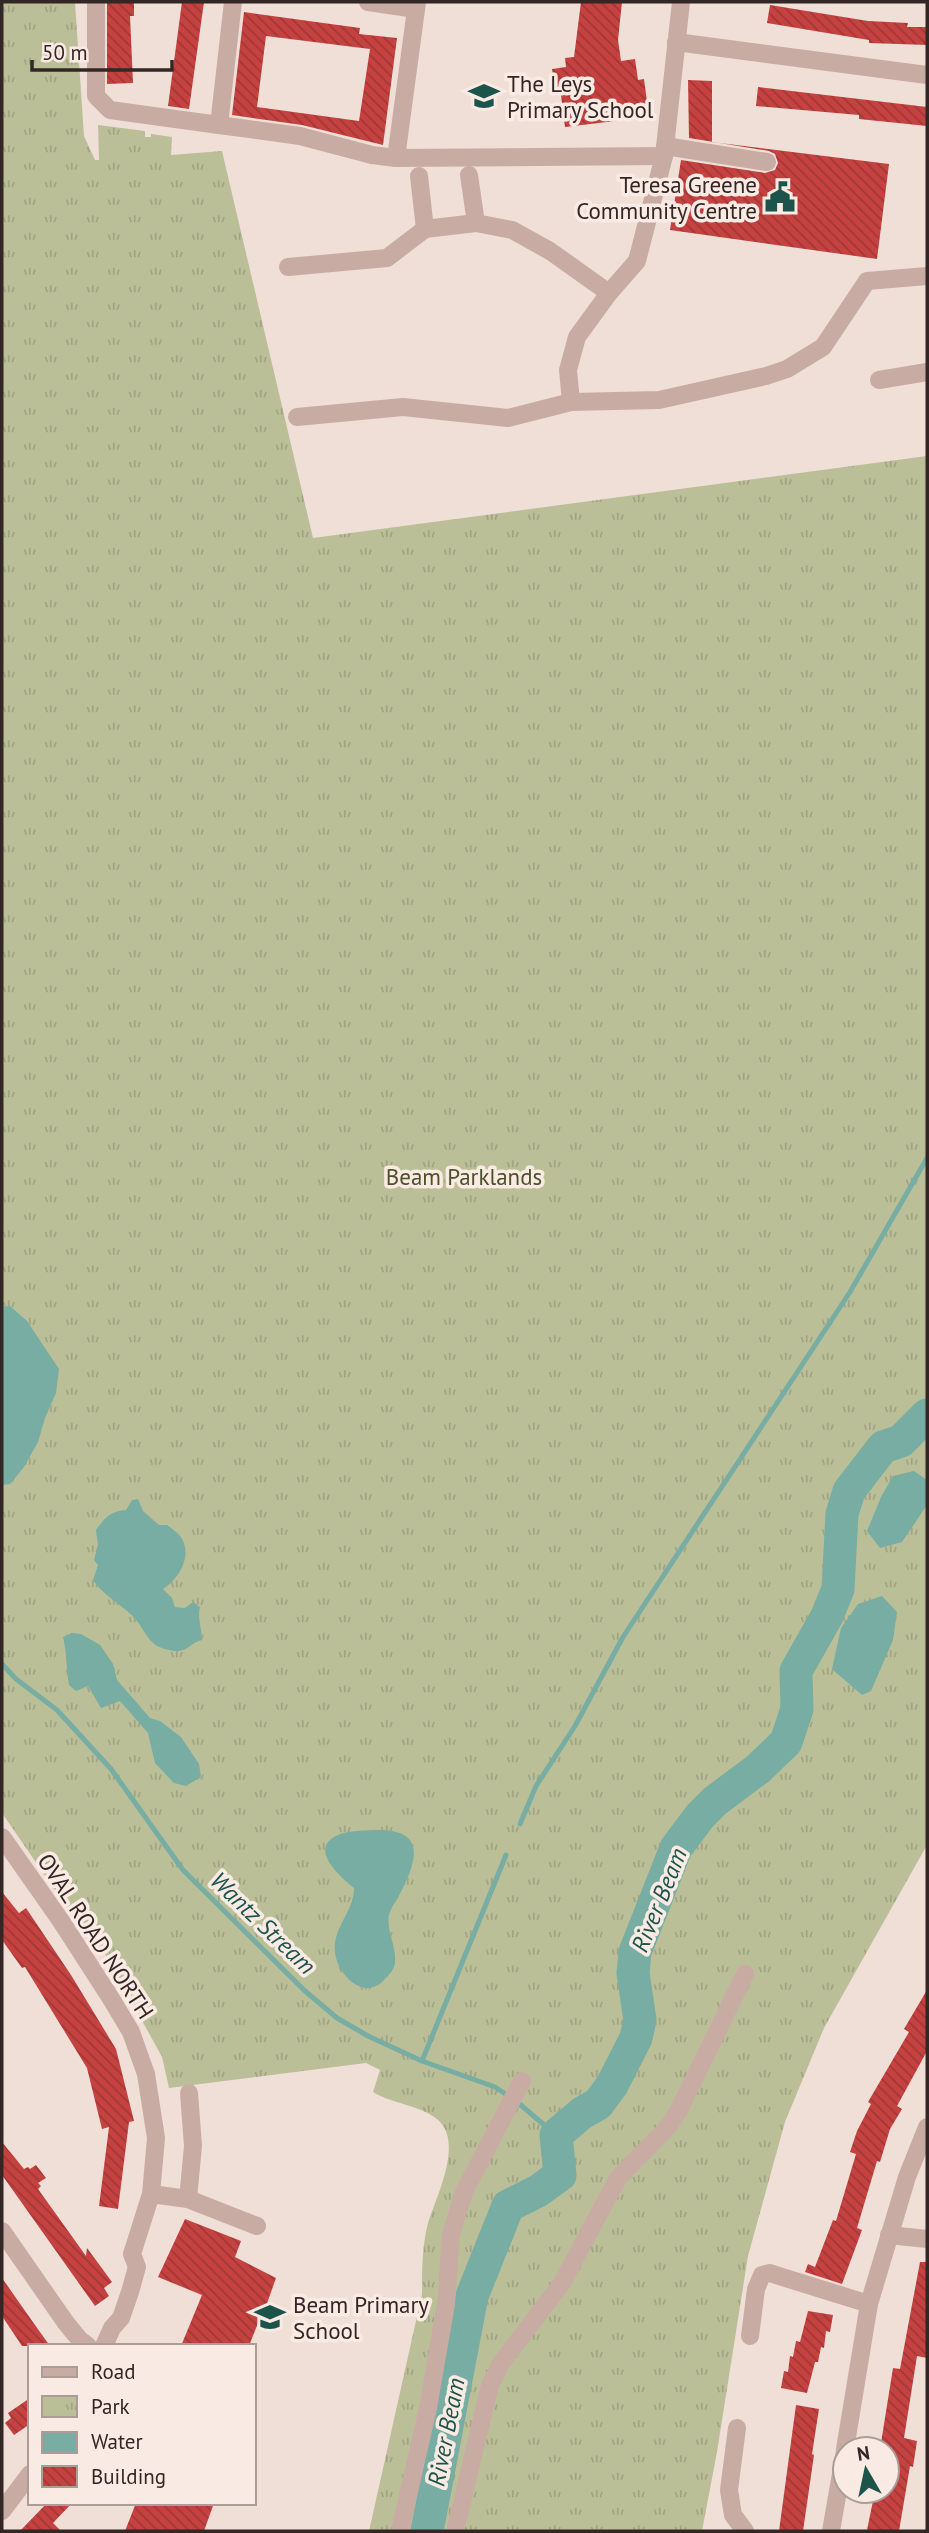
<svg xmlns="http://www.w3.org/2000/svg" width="929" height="2533" font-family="'PT Sans',sans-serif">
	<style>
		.park { fill: url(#park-tufts) }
		.water { fill: #77ada3 }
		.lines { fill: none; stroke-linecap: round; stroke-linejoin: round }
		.stream { stroke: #77ada3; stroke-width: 5 }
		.river { stroke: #77ada3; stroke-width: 33 }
		.building { fill: url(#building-back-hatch); fill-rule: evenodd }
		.minor { stroke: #c8aca4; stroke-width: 18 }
		.labels { text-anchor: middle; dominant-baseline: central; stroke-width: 7; stroke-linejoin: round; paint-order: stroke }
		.poi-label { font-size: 23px; fill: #332725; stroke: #f9eae3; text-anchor: start }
		.park-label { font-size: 23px; fill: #4c5129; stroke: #f9eae3 }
		.street-label { font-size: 23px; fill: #332725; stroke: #f9eae3 }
		.water-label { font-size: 24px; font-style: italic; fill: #1c544b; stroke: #f9eae3 }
	</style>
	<defs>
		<pattern id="park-tufts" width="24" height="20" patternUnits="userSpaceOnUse" patternTransform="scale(1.75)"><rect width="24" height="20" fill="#bbbf98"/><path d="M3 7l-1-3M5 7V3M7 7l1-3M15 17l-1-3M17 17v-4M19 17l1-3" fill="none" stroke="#a1a483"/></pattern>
		<pattern id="building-back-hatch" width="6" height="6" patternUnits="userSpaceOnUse" patternTransform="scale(1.75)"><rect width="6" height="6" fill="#c54241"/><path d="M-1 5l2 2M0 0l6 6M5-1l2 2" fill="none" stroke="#a13736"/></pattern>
	</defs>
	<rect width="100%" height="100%" fill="#f0dfd7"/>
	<!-- park -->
	<path class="park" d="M2 2H75L84 136 95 160H99L98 125 145 131V137H151V134L172 137 171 155 222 151 313 538 927 456V1845L824 2028 785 2122 748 2256 717 2452 702 2531H369L422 2294C422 2270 422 2246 428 2223 436 2197 464 2143 438 2120 421 2105 392 2104 373 2092L380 2070 366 2063 169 2088 162 2057 107 1957 70 1912 2 1813Z"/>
	<!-- water -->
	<g class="water">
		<polygon points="10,1306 27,1321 59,1369 56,1393 45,1418 38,1442 24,1467 10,1484 2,1485 2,1307"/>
		<polygon points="914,1471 927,1480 927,1505 902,1542 880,1548 867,1531 881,1497 893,1476"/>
		<path d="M138 1499 143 1511 159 1525H167C171 1528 177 1532 180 1536 194 1554 179 1579 163 1589L172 1598 175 1607 185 1608 193 1602 200 1607C197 1616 202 1630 202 1640 192 1642 188 1651 178 1651 172 1651 163 1649 157 1646 147 1639 144 1630 137 1621 124 1605 104 1597 93 1580L98 1565 94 1560 98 1545 96 1530C105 1517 111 1511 126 1510L132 1500Z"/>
		<polygon points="882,1596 897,1612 893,1640 871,1691 862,1695 832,1669 841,1628 858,1604"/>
		<path d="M72 1633 81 1634 100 1645 113 1664 117 1680 150 1718 160 1721 181 1737 199 1764 201 1777 186 1786 174 1783 155 1763 148 1733 120 1701 101 1708 88 1686 76 1691 69 1685C66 1668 67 1653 63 1637Z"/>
		<path d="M374 1830C381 1830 389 1830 396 1832 429 1840 408 1878 399 1896 396 1901 390 1909 389 1915 386 1930 397 1948 395 1963 394 1970 388 1976 383 1981 365 1999 342 1979 336 1958 329 1929 354 1914 354 1888 342 1878 308 1850 336 1836 347 1830 362 1831 374 1830Z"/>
	</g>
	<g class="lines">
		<!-- stream -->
		<g class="stream">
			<polyline points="2,1664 16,1679 57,1710 111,1769 183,1870 305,1991 337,2018 368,2036 422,2061 495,2087 516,2101 556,2135"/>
			<polyline points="520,1824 536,1786 575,1726 623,1637 850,1292 927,1158"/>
			<polyline points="422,2061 506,1855"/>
		</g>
		<!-- river -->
		<polyline class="river" points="427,2531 472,2296 508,2206 538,2191 560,2175 556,2135 582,2113 598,2104 612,2085 636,2038 640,2020 633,1973 635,1952 676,1848 700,1816 715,1801 758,1769 786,1742 797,1709 796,1671 827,1616 838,1589 842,1514 849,1491 883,1447 901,1441 927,1415"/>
	</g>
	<!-- building -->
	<g class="building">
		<polygon points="107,2 134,2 134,16 130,16 133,83 107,84"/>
		<polygon points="182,2 204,2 189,109 168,106"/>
		<polygon points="581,2 622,2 618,40 621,61 635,59 638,80 644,79 649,117 565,127 560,87 555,88 552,69 566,67 565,58 574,57"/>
		<polygon points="770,5 868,21 908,23 907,27 927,27 927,45 869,43 869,40 767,23"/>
		<path d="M244 12 360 28 359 34 397 38 383 145 302 125 232 115ZM266 36 370 49 359 121 257 107Z"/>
		<polygon points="688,80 712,81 712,142 889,164 877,259 670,230 681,160 765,173 775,170 778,163 775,154 769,151 689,138"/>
		<polygon points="758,87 927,107 927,126 859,119 859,115 756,106"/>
		<polygon points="2,1892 19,1913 26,1908 71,1975 116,2049 134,2121 129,2122 118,2209 99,2206 109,2127 102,2129 87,2068 25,1967 22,1968 2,1940"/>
		<polygon points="927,1990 927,2051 897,2106 902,2109 890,2129 880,2162 877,2161 857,2228 862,2230 842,2284 805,2272 808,2264 815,2267 833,2220 836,2221 856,2154 850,2152 857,2131 871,2104 868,2102 909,2032 904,2029"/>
		<polygon points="2,2142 24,2169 28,2167 30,2169 36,2165 46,2178 38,2183 41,2186 38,2189 86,2256 87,2248 112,2282 104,2288 109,2296 95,2306 2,2175"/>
		<polygon points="185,2219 241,2241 235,2257 276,2278 265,2309 273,2311 267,2326 258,2323 249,2346 181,2346 202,2295 158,2277"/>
		<polygon points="920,2262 927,2262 927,2358 917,2356 904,2438 917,2441 913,2467 910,2466 899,2531 867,2530 875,2491 887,2491 887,2449 880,2449 893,2368 900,2369"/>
		<polygon points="2,2278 35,2325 50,2346 22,2346 2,2316"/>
		<polygon points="808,2311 833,2315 830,2332 826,2331 824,2348 821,2347 818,2362 815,2362 807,2393 781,2388 784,2371 788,2372 790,2356 793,2357 796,2341 800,2342"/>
		<polygon points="30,2398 30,2424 14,2435 5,2423 11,2418 8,2413"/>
		<polygon points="796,2405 819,2409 812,2454 814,2455 803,2531 779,2531"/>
		<polygon points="47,2503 72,2503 53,2523 61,2531 20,2531"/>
		<polygon points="136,2503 214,2503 204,2531 125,2531"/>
	</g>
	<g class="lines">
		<!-- minor -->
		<g class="minor">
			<polyline points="96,2 96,96 110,110 219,125"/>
			<polyline points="233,2 219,125 300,136 372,155 396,158 664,156"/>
			<polyline points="368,2 416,9"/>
			<polyline points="676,42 927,75"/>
			<polyline points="665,146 767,162"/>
			<polyline points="396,158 417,2"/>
			<polyline points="469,175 476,223"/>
			<polyline points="419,176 425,229"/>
			<polyline points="288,267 387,258 425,229 476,223 512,230 550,251 609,293"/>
			<polyline points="879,380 927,372"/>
			<polyline points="571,402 568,370 577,337 609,293 637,261 664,156 681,2"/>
			<polyline points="297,417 403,407 508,418 571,402 659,400 766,376 787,369 823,347 867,281 927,276"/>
			<polyline points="2,1837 61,1921 110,1997 131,2032 146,2074 156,2138 151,2194 132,2254 137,2267 130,2292 121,2318 112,2328 104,2346"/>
			<polyline points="151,2194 188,2199 257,2226"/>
			<polyline points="188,2199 193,2146 189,2093"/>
			<polyline points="2,2231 66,2323 80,2340 88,2346"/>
			<polyline points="889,2235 927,2239"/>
			<polyline points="750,2336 756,2289 762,2275 770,2273 779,2276 869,2304"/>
			<polyline points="737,2428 729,2490 733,2515 745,2531"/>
			<polyline points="845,2449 869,2304 907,2177 927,2127"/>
			<polyline points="2,2511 30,2474"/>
			<polyline points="400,2531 428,2408 446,2304 451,2234 464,2192 522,2081"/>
			<polyline points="455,2531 490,2385 501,2363 562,2283 618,2178 668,2127 679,2110 745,1974"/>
			<polyline points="831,2531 845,2451"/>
		</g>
	</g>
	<!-- icons -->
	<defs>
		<g id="school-bare" transform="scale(2.415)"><path d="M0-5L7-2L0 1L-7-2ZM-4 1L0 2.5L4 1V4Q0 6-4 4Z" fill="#1c544b" stroke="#f9eae3" stroke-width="2.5" paint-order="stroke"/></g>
		<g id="civic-bare" transform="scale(2.415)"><path d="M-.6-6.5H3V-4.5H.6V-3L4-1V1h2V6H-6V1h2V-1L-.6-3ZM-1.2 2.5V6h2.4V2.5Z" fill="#1c544b" stroke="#f9eae3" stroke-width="2.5" paint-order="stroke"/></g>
	</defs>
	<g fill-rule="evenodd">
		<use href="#school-bare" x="484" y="96"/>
		<use href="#civic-bare" x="780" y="197"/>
		<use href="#school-bare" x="270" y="2317"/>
	</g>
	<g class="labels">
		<!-- poi labels -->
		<g class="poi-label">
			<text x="507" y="83">The Leys<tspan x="507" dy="26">Primary School</tspan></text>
			<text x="757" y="184" text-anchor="end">Teresa Greene<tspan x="757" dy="26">Community Centre</tspan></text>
			<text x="293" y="2304">Beam Primary<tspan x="293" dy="26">School</tspan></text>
		</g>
		<!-- park labels -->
		<g class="park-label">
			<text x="464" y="1176">Beam Parklands</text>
		</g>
		<!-- street labels -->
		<g class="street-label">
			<text transform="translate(96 1936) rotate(57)">OVAL ROAD NORTH</text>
		</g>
		<!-- water labels -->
		<g class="water-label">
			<text transform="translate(659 1900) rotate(-68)">River Beam</text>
			<text transform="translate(263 1923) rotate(44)">Wantz Stream</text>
			<text transform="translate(446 2432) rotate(-79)">River Beam</text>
		</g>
	</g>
	<!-- border -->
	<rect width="929" height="2533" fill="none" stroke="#332725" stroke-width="7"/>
	<!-- legend -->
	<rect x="28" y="2344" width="228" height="161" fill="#f9eae3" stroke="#aa9c97" stroke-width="2"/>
	<rect x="42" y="2367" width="35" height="10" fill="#c8aca4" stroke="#aa9c97" stroke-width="2"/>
	<text x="91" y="2379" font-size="21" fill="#332725">Road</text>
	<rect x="42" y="2396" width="35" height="21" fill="url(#park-tufts)" stroke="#aa9c97" stroke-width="2"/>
	<text x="91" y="2414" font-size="21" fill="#332725">Park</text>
	<rect x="42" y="2432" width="35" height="21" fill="#77ada3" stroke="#aa9c97" stroke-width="2"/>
	<text x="91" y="2449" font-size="21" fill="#332725">Water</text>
	<rect x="42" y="2466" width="35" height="21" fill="url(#building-back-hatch)" stroke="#aa9c97" stroke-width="2"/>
	<text x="91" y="2484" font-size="21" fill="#332725">Building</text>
	<!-- north arrow -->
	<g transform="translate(866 2470) rotate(351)"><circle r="33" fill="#f9eae3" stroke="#aa9c97" stroke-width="2"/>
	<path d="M0-5L12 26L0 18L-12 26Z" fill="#1c544b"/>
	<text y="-10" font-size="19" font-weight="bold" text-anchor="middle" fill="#332725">N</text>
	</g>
	<!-- scale -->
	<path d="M32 60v10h140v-10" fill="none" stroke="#332725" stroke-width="3.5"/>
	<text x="42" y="60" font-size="21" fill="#332725" stroke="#f9eae3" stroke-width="5" paint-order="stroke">50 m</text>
</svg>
